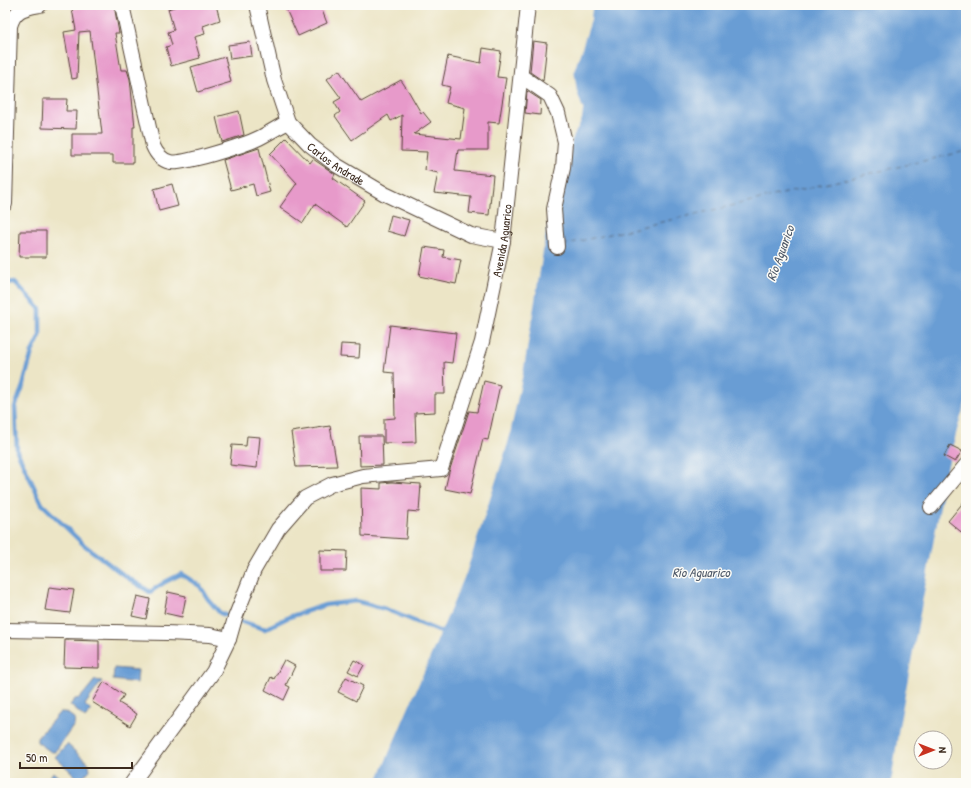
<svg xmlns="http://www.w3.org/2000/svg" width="971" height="788" font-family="'Patrick Hand',sans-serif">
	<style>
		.water { fill: #699dd4; stroke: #526479 }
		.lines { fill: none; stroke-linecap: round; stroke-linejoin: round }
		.stream { stroke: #699dd4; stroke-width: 4.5 }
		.river { stroke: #699dd4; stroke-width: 27 }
		.ferry { stroke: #4d5867; stroke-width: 1; stroke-dasharray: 5 4; stroke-linecap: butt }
		.building { fill: #e79aca }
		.minor-casing { stroke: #564637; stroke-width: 16 }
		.minor { stroke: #fff; stroke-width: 14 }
		.labels { text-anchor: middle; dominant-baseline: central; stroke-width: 3; stroke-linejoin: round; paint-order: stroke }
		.street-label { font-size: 12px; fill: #3b2a1e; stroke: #fdfcf7 }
		.water-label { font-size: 13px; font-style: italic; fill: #4d5867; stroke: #fdfcf7 }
	</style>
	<rect width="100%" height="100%" fill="#fdfcf7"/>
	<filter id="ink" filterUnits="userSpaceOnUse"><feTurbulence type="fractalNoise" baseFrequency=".025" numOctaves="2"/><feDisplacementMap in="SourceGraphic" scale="8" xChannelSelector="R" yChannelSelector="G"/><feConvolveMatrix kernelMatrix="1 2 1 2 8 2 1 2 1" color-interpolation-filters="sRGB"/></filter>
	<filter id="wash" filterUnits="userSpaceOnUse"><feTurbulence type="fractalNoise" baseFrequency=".012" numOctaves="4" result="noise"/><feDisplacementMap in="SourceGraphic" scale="16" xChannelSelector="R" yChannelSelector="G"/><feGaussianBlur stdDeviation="0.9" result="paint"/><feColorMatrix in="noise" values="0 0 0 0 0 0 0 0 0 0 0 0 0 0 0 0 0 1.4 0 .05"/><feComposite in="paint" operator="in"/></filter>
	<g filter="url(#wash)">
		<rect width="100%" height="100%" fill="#ece5c6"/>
		<!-- water -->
		<g class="water">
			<polygon points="606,5 966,5 966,356 945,423 934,465 886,723 879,773 876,783 391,783 479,577 521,447 537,372 564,207 579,182 584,146 595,123 597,108 590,88 588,72 604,24"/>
			<polygon points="114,668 138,670 137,683 113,680"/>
			<polygon points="95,680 102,681 85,705 91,711 85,718 70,705 75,699 80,698"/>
			<polygon points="60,712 66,712 75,719 74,725 55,752 51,752 37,742 37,738"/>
			<polygon points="67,744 89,764 90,770 80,780 55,757"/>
			<polygon points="53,772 65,783 52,783 48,780"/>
		</g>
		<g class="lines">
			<!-- stream -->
			<polyline class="stream" points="5,283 15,282 40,309 40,336 32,352 23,386 15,407 17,451 42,504 84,545 125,576 150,592 165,582 181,574 200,586 208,599 220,613 243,622 265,629 289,617 325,605 356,601 385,609 458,639"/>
			<!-- river -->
			<g class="river">
				<polyline points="391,783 479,577 521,447 537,372 564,207 579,182 584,146 595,123 597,108 590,88 588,72 604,24 606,5"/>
				<polyline points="876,783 879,773 886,723 934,465 945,423 966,356"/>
			</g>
			<!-- ferry -->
			<polyline class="ferry" points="563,245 966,151"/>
		</g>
		<g id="blocks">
			<!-- building -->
			<g class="building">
				<polygon points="96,5 114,5 119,33 115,33 121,70 127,70 130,79 135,127 133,127 133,163 113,163 113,155 72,155 72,134 102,134 90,31 79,32 77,78 72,79 64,32 76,30 72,9"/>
				<polygon points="180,5 216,5 220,20 203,26 205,34 194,37 200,58 171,66 166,47 172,45 168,32 174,30 168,9"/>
				<polygon points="284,5 320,5 327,23 298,36"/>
				<polygon points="533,41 547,43 543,81 530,72"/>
				<polygon points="250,42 252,56 230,59 228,45"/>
				<polygon points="483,48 501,51 497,77 506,78 499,123 488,122 488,150 458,150 455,171 493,175 489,215 469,213 471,197 434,193 438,173 425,170 427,152 401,151 402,115 391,121 388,115 352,140 335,116 340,112 334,102 341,98 327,79 339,70 361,102 401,80 409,92 421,113 423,112 431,122 414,134 461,139 465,108 446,103 450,87 442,85 448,56 481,63"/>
				<polygon points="225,57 231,82 198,92 191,67"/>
				<polygon points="527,91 541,100 540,115 525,113"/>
				<polygon points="43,99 67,99 66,111 77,111 76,129 42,128"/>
				<polygon points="239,111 244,135 222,142 216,117"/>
				<polygon points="286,138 310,163 313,159 335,174 333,178 365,201 347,227 315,204 303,223 280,207 297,183 270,154"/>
				<polygon points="259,148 270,192 256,196 253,184 231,190 223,160"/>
				<polygon points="172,184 178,206 159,211 154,189"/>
				<polygon points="391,215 409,220 404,236 387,231"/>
				<polygon points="20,231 46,231 46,257 19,257"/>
				<polygon points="424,247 444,250 443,257 461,260 456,284 419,276"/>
				<polygon points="390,325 456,333 452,363 444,362 445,394 435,394 435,412 415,413 416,442 384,443 384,419 395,418 394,373 384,372"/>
				<polygon points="341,344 360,345 359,358 340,357"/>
				<polygon points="484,381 500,385 488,440 483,439 470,494 445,489 449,472 469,411 477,412"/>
				<polygon points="330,426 337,466 296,467 291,432"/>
				<polygon points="247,436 260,437 257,468 230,465 232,445 246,446"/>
				<polygon points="359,436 382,436 383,465 360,466"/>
				<polygon points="950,445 962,451 955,462 944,456"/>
				<polygon points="392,482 421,484 419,512 408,511 406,539 362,536 361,488 381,489 381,483"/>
				<polygon points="966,499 966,536 948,521"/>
				<polygon points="320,550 347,551 346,571 320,571"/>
				<polygon points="49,587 74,590 70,613 45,610"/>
				<polygon points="168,592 186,596 182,617 164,613"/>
				<polygon points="137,596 150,599 146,619 132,616"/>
				<polygon points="65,640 99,641 99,668 64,667"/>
				<polygon points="284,660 295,666 286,685 290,687 284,700 265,690 271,677 274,679"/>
				<polygon points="354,660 364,665 358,676 348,671"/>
				<polygon points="346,677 363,686 356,701 338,692"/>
				<polygon points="104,682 124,695 119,703 137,714 130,726 92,702"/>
			</g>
		</g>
	</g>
	<g filter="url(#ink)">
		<use href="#blocks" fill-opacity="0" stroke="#564637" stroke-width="1"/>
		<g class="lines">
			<!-- minor casing -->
			<g class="minor-casing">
				<g id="minor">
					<path d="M122 5 153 146C156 153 161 160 170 162 182 165 245 145 259 138 269 133 278 127 288 122"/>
					<path id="s1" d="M257 5 274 80 288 122 310 145 336 165 385 194 471 235 503 241"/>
					<polyline points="521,76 550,96 558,113 565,142 563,168 554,209 557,247"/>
					<path d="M5 204 10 26C15 9 24 8 40 5"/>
					<polyline points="931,507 966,465"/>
					<polyline points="5,630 167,633 210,635 229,639"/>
					<path id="s2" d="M132 783 213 672 229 639 235 618 254 570 278 529 305 498 332 484 363 476 441 469 482 342 503 241 528 5"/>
				</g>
			</g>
			<!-- minor -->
			<use href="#minor" class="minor"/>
		</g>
	</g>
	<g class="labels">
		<!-- street labels -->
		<g class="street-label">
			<text stroke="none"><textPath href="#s1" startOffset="185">Carlos Andrade</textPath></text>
			<text stroke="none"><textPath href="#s2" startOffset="714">Avenida Aguarico</textPath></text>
		</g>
		<!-- water labels -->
		<g class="water-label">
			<text transform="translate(780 253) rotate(-70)">Río Aguarico</text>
			<text x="701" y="572">Río Aguarico</text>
		</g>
	</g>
	<!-- margin -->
	<rect width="971" height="788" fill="none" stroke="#fdfcf7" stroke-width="20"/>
	<!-- north arrow -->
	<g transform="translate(933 750) rotate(90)"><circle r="19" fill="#fdfcf7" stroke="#afa8a0"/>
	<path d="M0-3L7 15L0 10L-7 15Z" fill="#c8321e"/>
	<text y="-6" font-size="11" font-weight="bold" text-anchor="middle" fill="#3b2a1e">N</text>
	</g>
	<!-- scale -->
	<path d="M20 762v6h112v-6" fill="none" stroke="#3b2a1e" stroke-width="2"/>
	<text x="26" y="762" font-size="12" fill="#3b2a1e" stroke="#fdfcf7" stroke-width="3" paint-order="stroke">50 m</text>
</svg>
